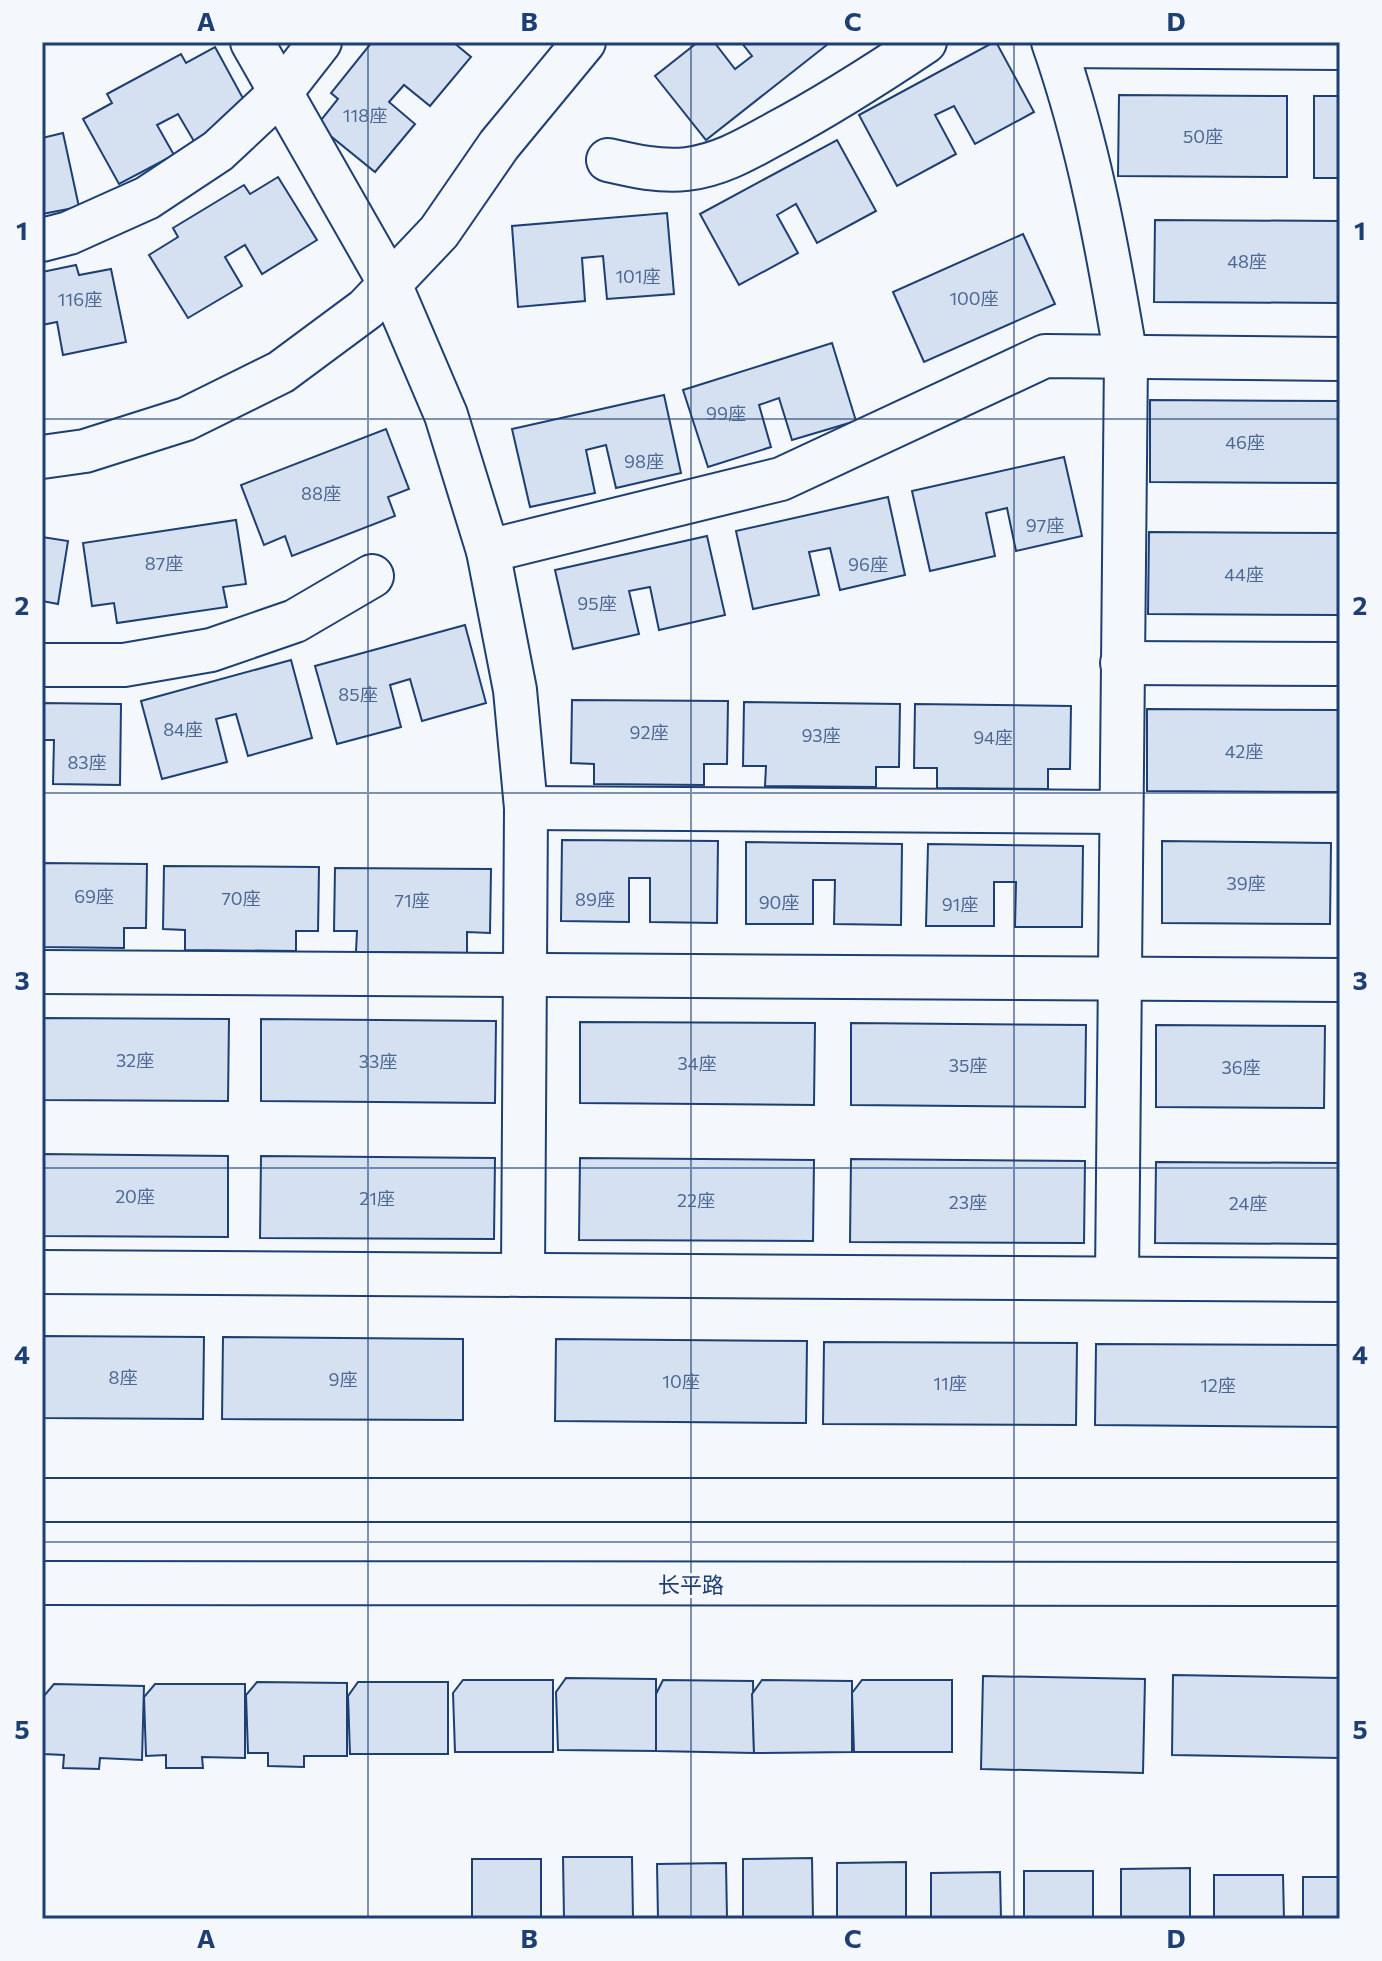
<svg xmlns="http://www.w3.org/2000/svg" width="1382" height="1961" font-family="Commissioner,'Noto Sans SC',sans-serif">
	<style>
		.building { fill: #d5e0f0; stroke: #1d3f73; stroke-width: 2 }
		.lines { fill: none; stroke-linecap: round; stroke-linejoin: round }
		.minor-casing { stroke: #1d3f73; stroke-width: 46 }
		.minor { stroke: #f4f7fb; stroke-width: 42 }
		.grid { fill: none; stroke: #1d3f73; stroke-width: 2; stroke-opacity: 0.55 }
		.labels { text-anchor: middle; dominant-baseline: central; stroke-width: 6; stroke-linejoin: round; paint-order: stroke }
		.number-label { font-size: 18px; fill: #4b6792 }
		.street-label { font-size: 22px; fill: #1d3f73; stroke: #f4f7fb }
		.neatline { fill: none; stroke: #1d3f73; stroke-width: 3 }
		.grid-label { font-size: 26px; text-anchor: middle; font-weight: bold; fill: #1d3f73 }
	</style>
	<rect width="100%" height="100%" fill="#f4f7fb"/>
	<!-- building -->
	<g class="building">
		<polygon points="372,42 453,42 471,57 430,106 404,85 389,102 415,124 375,172 317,125 338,99 331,93"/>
		<polygon points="698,42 714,42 735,69 752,56 741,42 827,42 828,44 706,140 655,76"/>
		<polygon points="994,42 996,42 1034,112 975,144 954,106 935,115 956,154 897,186 859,115"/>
		<polygon points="215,47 251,113 195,143 178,114 157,125 174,155 119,184 83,119 112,103 107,94 181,54 186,63"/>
		<polygon points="1119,95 1287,96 1287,177 1118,176"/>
		<rect x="1314" y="96" width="26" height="82"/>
		<polygon points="63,133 79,207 42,214 42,138"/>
		<polygon points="837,140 876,211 817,243 796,204 777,215 798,253 739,285 700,214"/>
		<polygon points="278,177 317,240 262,274 245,245 225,257 242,286 188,318 149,255 178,237 173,228 244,185 250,194"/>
		<polygon points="667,213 674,294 607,299 603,256 582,258 585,301 518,307 512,226"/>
		<polygon points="1155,220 1340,221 1340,303 1154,302"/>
		<polygon points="1023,234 1055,304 924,362 893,292"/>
		<polygon points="76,265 79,275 111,269 126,342 63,355 57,322 42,325 42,272"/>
		<polygon points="832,343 856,421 792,440 779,398 759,405 771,447 708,467 683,390"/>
		<polygon points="664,395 681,473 616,488 606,445 586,450 595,493 530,507 512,429"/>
		<polygon points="1150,400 1340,401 1340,483 1150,482"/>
		<polygon points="386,429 409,489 388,497 395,516 292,556 285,536 264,545 241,485"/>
		<polygon points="1064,457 1082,536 1016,551 1007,508 986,513 995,556 930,571 912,491"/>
		<polygon points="888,497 905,575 840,590 830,548 809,552 819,595 753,609 736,531"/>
		<polygon points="236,520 246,584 223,587 227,607 117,623 114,603 92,606 83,543"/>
		<polygon points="1149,532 1340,533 1340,615 1148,614"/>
		<polygon points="707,536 725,615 659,630 650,587 629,591 639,634 573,649 555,570"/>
		<polygon points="42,537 68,541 58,604 42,601"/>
		<polygon points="465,625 486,703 422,721 410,679 390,685 401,727 337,744 315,666"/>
		<polygon points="291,660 312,738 248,756 236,714 216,719 227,762 162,779 141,701"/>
		<polygon points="572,700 728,701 727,764 704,764 704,785 594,784 594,764 571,763"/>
		<polygon points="744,702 900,704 899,767 876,767 876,787 765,786 766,766 743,766"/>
		<polygon points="42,703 121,704 120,785 53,784 54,740 42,740"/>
		<polygon points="915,704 1071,706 1070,769 1048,769 1048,789 937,788 937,768 914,768"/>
		<polygon points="1147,709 1340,710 1340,792 1147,791"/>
		<polygon points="562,840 718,841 717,923 650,922 650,878 629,878 629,922 561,921"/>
		<polygon points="1162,841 1331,843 1330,924 1162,923"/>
		<polygon points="746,842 902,844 901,925 834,924 835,880 813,880 813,924 746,924"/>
		<polygon points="928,844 1083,846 1082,927 1015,927 1016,882 994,882 994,926 926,926"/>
		<polygon points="42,863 147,864 146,928 124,928 124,948 42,947"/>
		<polygon points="164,866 319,867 318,931 296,931 296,951 185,950 185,930 163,929"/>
		<polygon points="335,868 491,869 490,933 467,932 467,953 356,952 357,931 334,931"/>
		<polygon points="42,1018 229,1019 228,1101 42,1100"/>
		<polygon points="261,1019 496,1021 495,1103 261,1101"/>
		<polygon points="580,1022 815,1023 814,1105 580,1103"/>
		<polygon points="851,1023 1086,1025 1085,1107 851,1105"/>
		<polygon points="1156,1025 1325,1026 1324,1108 1156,1107"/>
		<polygon points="42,1154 228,1156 228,1237 42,1236"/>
		<polygon points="261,1156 495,1158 494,1239 260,1238"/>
		<polygon points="580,1158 814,1160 813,1241 579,1240"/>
		<polygon points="851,1159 1085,1161 1084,1243 850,1242"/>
		<polygon points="1156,1162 1340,1163 1340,1244 1155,1243"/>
		<polygon points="42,1336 204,1337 203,1419 42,1418"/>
		<polygon points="223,1337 463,1339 463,1420 222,1419"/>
		<polygon points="556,1339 807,1341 806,1423 555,1421"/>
		<polygon points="824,1342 1077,1343 1076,1425 823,1424"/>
		<polygon points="1096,1344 1340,1345 1340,1427 1095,1425"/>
		<polygon points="1173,1675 1340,1678 1340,1758 1172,1755"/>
		<polygon points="983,1676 1145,1679 1143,1773 981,1769"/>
		<polygon points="566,1678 656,1679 656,1751 558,1750 556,1692"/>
		<polygon points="463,1680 553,1680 553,1752 455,1752 453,1693"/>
		<polygon points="663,1680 753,1681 754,1753 656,1751 656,1694"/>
		<polygon points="762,1680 852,1681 852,1752 754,1753 752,1694"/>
		<polygon points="862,1680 952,1680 952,1752 854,1752 852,1693"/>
		<polygon points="257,1682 347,1683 347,1756 304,1756 304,1767 268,1766 268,1753 248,1753 246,1695"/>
		<polygon points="358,1682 448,1682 448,1754 350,1754 348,1696"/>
		<polygon points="54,1684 144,1686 142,1760 100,1758 99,1769 63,1768 64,1755 43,1754 43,1697"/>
		<polygon points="155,1684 245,1684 245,1758 202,1757 203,1768 166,1768 166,1755 146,1756 144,1697"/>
		<polygon points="563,1857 632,1857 633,1919 564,1919"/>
		<polygon points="812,1858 813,1919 743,1919 743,1859"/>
		<rect x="472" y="1859" width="69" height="60"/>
		<polygon points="906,1862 906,1919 837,1919 837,1863"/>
		<polygon points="726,1863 727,1919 658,1919 657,1864"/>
		<polygon points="1190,1868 1190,1919 1121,1919 1121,1869"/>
		<rect x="1024" y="1871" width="69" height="48"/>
		<polygon points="1000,1872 1001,1919 931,1919 931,1873"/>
		<polygon points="1214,1875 1283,1875 1284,1919 1214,1919"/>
		<rect x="1303" y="1877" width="37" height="42"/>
	</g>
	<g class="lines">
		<!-- minor casing -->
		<g class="minor-casing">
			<g id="minor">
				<polyline points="252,42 390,284 446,415 488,551 515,690 526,808 523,1275"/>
				<path d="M1053 42C1089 145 1108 251 1126 358L1117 1278"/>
				<polyline points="1055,46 1340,48"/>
				<path d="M608 160C634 166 660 172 687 169 721 165 749 148 778 132 829 105 877 74 925 42"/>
				<polyline points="42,240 69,233 147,198 218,151 281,92 320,42"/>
				<polyline points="42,457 85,451 186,419 281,372 366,309 439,232 499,145 584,42"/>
				<polyline points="488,551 781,479 1045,356 1340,359"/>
				<polyline points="1122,663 1340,664"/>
				<polyline points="42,665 124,665 211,650 295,621 372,576"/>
				<polyline points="526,808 1121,812"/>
				<polyline points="42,972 1340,980"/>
				<polyline points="42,1272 1340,1280"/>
				<polyline points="42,1500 1340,1500"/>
				<polyline points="42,1583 1340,1584"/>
			</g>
		</g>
		<!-- minor -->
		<use href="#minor" class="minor"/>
	</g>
	<!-- grid -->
	<path class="grid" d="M368 42V1919M691 42V1919M1014 42V1919M42 419H1340M42 793H1340M42 1168H1340M42 1542H1340"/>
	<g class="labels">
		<!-- number labels -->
		<g class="number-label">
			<text x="365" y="115">118座</text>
			<text x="1203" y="136">50座</text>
			<text x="1247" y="261">48座</text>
			<text x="638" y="276">101座</text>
			<text x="974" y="298">100座</text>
			<text x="80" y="299">116座</text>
			<text x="726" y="413">99座</text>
			<text x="1245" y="442">46座</text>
			<text x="644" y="461">98座</text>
			<text x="321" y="493">88座</text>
			<text x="1045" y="525">97座</text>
			<text x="164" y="563">87座</text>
			<text x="868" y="564">96座</text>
			<text x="1244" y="574">44座</text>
			<text x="597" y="603">95座</text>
			<text x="358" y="694">85座</text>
			<text x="183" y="729">84座</text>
			<text x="649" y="732">92座</text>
			<text x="821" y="735">93座</text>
			<text x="993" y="737">94座</text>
			<text x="1244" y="751">42座</text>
			<text x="87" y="762">83座</text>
			<text x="1246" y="883">39座</text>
			<text x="94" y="896">69座</text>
			<text x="241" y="898">70座</text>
			<text x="595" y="899">89座</text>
			<text x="412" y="900">71座</text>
			<text x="779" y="902">90座</text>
			<text x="960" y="904">91座</text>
			<text x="135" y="1060">32座</text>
			<text x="378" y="1061">33座</text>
			<text x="697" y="1063">34座</text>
			<text x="968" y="1065">35座</text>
			<text x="1241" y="1067">36座</text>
			<text x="135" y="1196">20座</text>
			<text x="377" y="1198">21座</text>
			<text x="696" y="1200">22座</text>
			<text x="968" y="1202">23座</text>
			<text x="1248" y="1203">24座</text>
			<text x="123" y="1377">8座</text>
			<text x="343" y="1379">9座</text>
			<text x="681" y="1381">10座</text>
			<text x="950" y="1383">11座</text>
			<text x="1218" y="1385">12座</text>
		</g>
		<!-- street labels -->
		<g class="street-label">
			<text x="691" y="1584">长平路</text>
		</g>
	</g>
	<!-- border -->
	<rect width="1382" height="1961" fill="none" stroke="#f4f7fb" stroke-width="88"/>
	<rect x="44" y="44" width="1294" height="1873" class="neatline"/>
	<g class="grid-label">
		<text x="206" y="31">A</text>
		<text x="529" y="31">B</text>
		<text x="853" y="31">C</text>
		<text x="1176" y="31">D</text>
		<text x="22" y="240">1</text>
		<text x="1360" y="240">1</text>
		<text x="22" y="615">2</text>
		<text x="1360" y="615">2</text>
		<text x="22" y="990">3</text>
		<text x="1360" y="990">3</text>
		<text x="22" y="1364">4</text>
		<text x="1360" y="1364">4</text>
		<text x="22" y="1739">5</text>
		<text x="1360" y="1739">5</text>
		<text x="206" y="1948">A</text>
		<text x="529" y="1948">B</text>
		<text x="853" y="1948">C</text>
		<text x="1176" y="1948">D</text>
	</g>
</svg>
